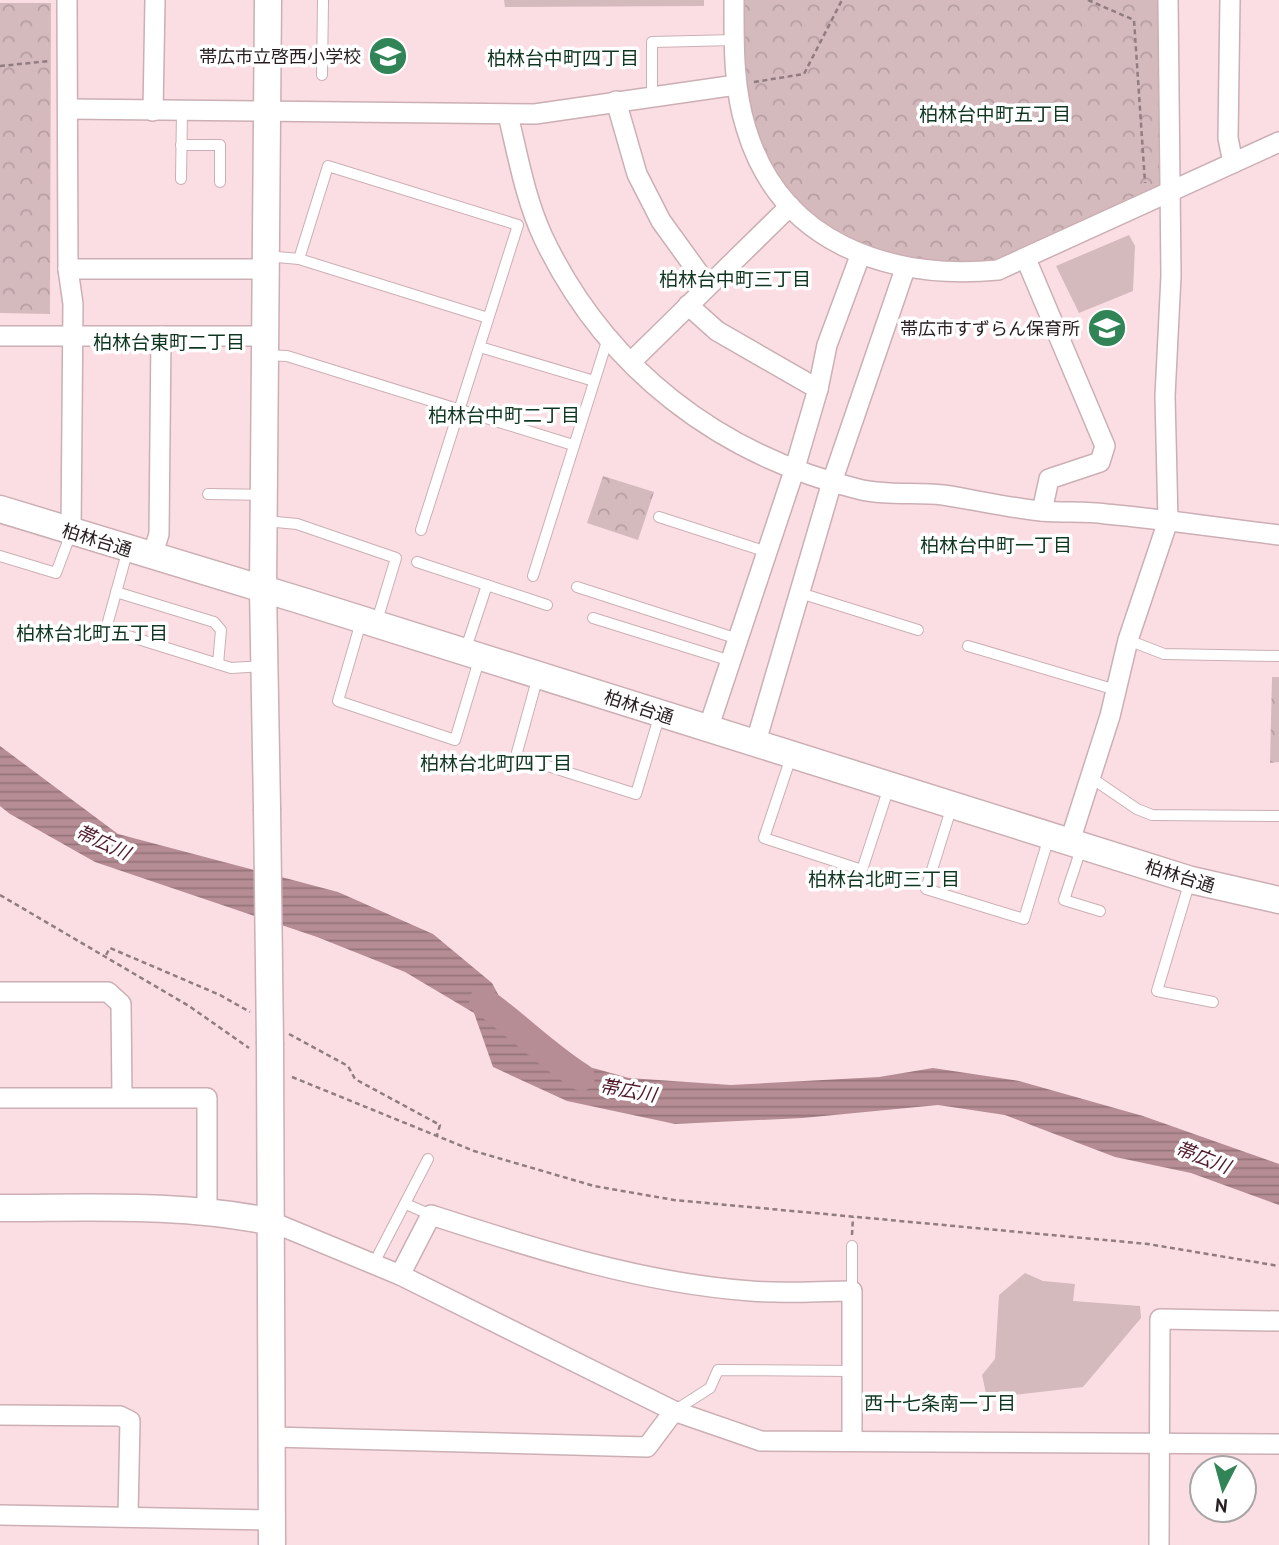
<svg xmlns="http://www.w3.org/2000/svg" width="1279" height="1545" font-family="'PT Sans','Noto Sans JP',sans-serif">
	<style>
		.green { fill: #d4b9bd }
		.park { fill: url(#park-crowns) }
		.water { fill: url(#water-rules) }
		.lines { fill: none; stroke-linecap: round; stroke-linejoin: round }
		.river { stroke: #b78d95; stroke-width: 28 }
		.lane-casing { stroke: #cbafb4; stroke-width: 12 }
		.street-casing { stroke: #cbafb4; stroke-width: 22 }
		.secondary-casing { stroke: #cbafb4; stroke-width: 29 }
		.path { stroke: #917d81; stroke-width: 2.5; stroke-dasharray: 5 3.5; stroke-linecap: butt }
		.lane { stroke: #fff; stroke-width: 10 }
		.street { stroke: #fff; stroke-width: 19 }
		.secondary { stroke: #fff; stroke-width: 26 }
		.secondary-bridge-casing { stroke: #cbafb4; stroke-width: 29; stroke-linecap: butt }
		.secondary-bridge { stroke: #fff; stroke-width: 26 }
		.labels { text-anchor: middle; dominant-baseline: central; stroke-width: 7; stroke-linejoin: round; paint-order: stroke }
		.poi-label { font-size: 18px; fill: #281e20; stroke: #fff; text-anchor: end }
		.street-label { font-size: 18px; fill: #281e20; stroke: #fff }
		.neighbourhood-label { font-size: 19px; fill: #0e3620; stroke: #fff }
		.water-label { font-size: 19px; font-style: italic; fill: #501a29; stroke: #fff }
	</style>
	<defs>
		<pattern id="park-crowns" width="20" height="18" patternUnits="userSpaceOnUse" patternTransform="scale(1.75)"><rect width="20" height="18" fill="#d4b9bd"/><path d="M2 6a3 3 0 1 1 6 0M12 15a3 3 0 1 1 6 0" fill="none" stroke="#b69fa2"/></pattern>
		<pattern id="water-rules" width="6" height="5" patternUnits="userSpaceOnUse" patternTransform="scale(1.75)"><rect width="6" height="5" fill="#b78d95"/><path d="M0 2.5h6" fill="none" stroke="#957379"/></pattern>
	</defs>
	<rect width="100%" height="100%" fill="#fbdee3"/>
	<!-- green -->
	<g class="green">
		<polygon points="504,0 704,0 704,6 505,7"/>
		<polygon points="1129,235 1135,246 1133,291 1079,313 1056,266"/>
		<polygon points="1025,1273 1043,1281 1075,1284 1073,1301 1140,1306 1141,1318 1083,1387 987,1398 982,1375 995,1359 999,1295"/>
	</g>
	<!-- park -->
	<g class="park">
		<polygon points="734,0 1168,0 1167,192 1026,259 905,269 790,206 746,129"/>
		<polygon points="0,3 51,3 50,314 0,313"/>
		<polygon points="603,476 654,492 638,540 587,523"/>
		<polygon points="1272,677 1279,677 1279,762 1270,763"/>
	</g>
	<!-- water -->
	<polygon class="water" points="0,746 118,834 338,892 433,934 492,983 528,1050 629,1078 731,1085 879,1077 933,1068 1019,1081 1143,1116 1279,1164 1279,1205 1191,1173 1115,1157 1005,1115 938,1105 803,1118 675,1124 567,1101 493,1067 474,1013 405,972 317,937 95,862 10,814 0,806"/>
	<g class="lines">
		<!-- river -->
		<path class="river" d="M483 1001C517 1025 546 1055 581 1077"/>
		<!-- lane casing -->
		<g class="lane-casing">
			<g id="lane">
				<polyline points="322,75 323,0"/>
				<polyline points="652,96 652,42 735,40"/>
				<polyline points="181,145 220,145 220,182"/>
				<polyline points="181,179 182,111"/>
				<polyline points="266,256 299,259"/>
				<polyline points="480,347 594,381"/>
				<polyline points="265,355 287,356 573,445"/>
				<polyline points="208,494 263,495"/>
				<polyline points="659,517 767,552"/>
				<polyline points="266,521 297,524 396,558 376,624"/>
				<polyline points="421,530 518,225 328,166 299,259 488,318"/>
				<polyline points="128,549 106,629 231,668 264,666"/>
				<polyline points="0,556 56,573 71,533"/>
				<polyline points="417,562 547,605"/>
				<polyline points="533,576 608,338"/>
				<polyline points="577,587 738,639"/>
				<polyline points="116,592 214,622 221,630 218,664"/>
				<polyline points="800,593 918,630"/>
				<polyline points="593,618 731,661"/>
				<polyline points="361,622 338,701 455,740 480,657"/>
				<polyline points="1128,640 1164,654 1279,656"/>
				<polyline points="968,646 1116,690"/>
				<polyline points="465,651 487,585"/>
				<polyline points="538,676 516,756 636,794 660,714"/>
				<polyline points="791,757 764,838 862,870 889,787"/>
				<polyline points="1090,777 1137,809 1152,815 1279,816"/>
				<polyline points="952,806 926,889 1024,919 1049,837"/>
				<polyline points="1081,849 1064,900 1100,911"/>
				<polyline points="1190,881 1157,991 1213,1002"/>
				<polyline points="406,1204 431,1215"/>
				<polyline points="852,1246 852,1291"/>
				<polyline points="374,1263 428,1159"/>
				<polyline points="674,1411 710,1388 718,1370 852,1371"/>
			</g>
		</g>
		<!-- street casing -->
		<g class="street-casing">
			<g id="street">
				<polyline points="67,0 68,269 73,304 71,532"/>
				<path d="M734 0C734 42 733 87 746 128 780 243 888 280 998 270L1279 142"/>
				<polyline points="1230,0 1228,138 1233,163"/>
				<polyline points="616,101 637,174 661,221 708,286"/>
				<polyline points="69,109 535,114 736,85"/>
				<polyline points="153,111 155,0"/>
				<path d="M508 115C518 156 525 198 543 237 605 368 719 455 858 489 885 496 915 492 943 495 976 500 1009 508 1042 511 1063 513 1085 511 1106 514 1163 519 1221 528 1279 535"/>
				<polyline points="1026,259 1105,446 1100,462 1049,479 1042,511"/>
				<polyline points="68,269 265,269"/>
				<polyline points="688,305 717,331 818,389"/>
				<polyline points="0,336 265,336"/>
				<polyline points="631,362 790,206"/>
				<polyline points="152,556 159,534 161,336"/>
				<polyline points="708,729 794,471 818,389 827,345 860,256"/>
				<polyline points="755,745 832,482 905,269"/>
				<polyline points="1070,841 1110,716 1128,640 1168,521 1165,396 1171,276 1168,0"/>
				<polyline points="0,992 108,992 121,1004 122,1097"/>
				<polyline points="0,1098 207,1098 207,1211"/>
				<path d="M272 1222 400 1275 431 1215C536 1249 640 1283 751 1291 784 1294 819 1291 852 1291V1441"/>
				<polyline points="400,1275 674,1411"/>
				<polyline points="0,1415 120,1416 130,1421 128,1516"/>
				<polyline points="273,1437 647,1447 674,1411 761,1441 1279,1444"/>
				<polyline points="0,1515 272,1520"/>
				<polyline points="1159,1545 1160,1319 1279,1321"/>
			</g>
		</g>
		<!-- secondary casing -->
		<g class="secondary-casing">
			<g id="secondary">
				<polyline points="0,509 306,602 1191,880 1279,900"/>
				<polyline points="267,808 263,589 268,0"/>
				<polyline points="270,1045 272,1545"/>
				<path d="M0 1208C91 1208 183 1203 272 1222"/>
			</g>
		</g>
		<!-- path -->
		<g class="path">
			<polyline points="1088,0 1134,20 1145,183"/>
			<polyline points="0,66 50,61"/>
			<polyline points="754,82 804,74 842,0"/>
			<polyline points="0,895 189,1006 249,1048"/>
			<polyline points="106,955 110,948 220,995 250,1012"/>
			<polyline points="289,1034 348,1066 355,1079 440,1125 437,1135"/>
			<polyline points="292,1077 474,1151 594,1186 674,1200 1148,1244 1279,1266"/>
			<polyline points="852,1235 853,1217"/>
		</g>
		<!-- lane -->
		<use href="#lane" class="lane"/>
		<!-- street -->
		<use href="#street" class="street"/>
		<!-- secondary -->
		<use href="#secondary" class="secondary"/>
		<!-- secondary-bridge casing -->
		<g class="secondary-bridge-casing">
			<polyline id="secondary-bridge" points="267,808 270,1045"/>
		</g>
		<!-- secondary-bridge -->
		<use href="#secondary-bridge" class="secondary-bridge"/>
	</g>
	<!-- icons -->
	<defs>
		<g id="school-disc" transform="scale(2.0125)"><circle r="9.5" fill="#308456" stroke="#fff"/><path d="M0-5L7-2L0 1L-7-2ZM-4 1L0 2.5L4 1V4Q0 6-4 4Z" fill="#fff"/></g>
	</defs>
	<g fill-rule="evenodd">
		<use href="#school-disc" x="388" y="56"/>
		<use href="#school-disc" x="1107" y="328"/>
	</g>
	<g class="labels">
		<!-- poi labels -->
		<g class="poi-label">
			<text x="361" y="56">帯広市立啓西小学校</text>
			<text x="1080" y="328">帯広市すずらん保育所</text>
		</g>
		<!-- street labels -->
		<g class="street-label">
			<text transform="translate(97 540) rotate(17)">柏林台通</text>
			<text transform="translate(639 707) rotate(18)">柏林台通</text>
			<text transform="translate(1180 876) rotate(17)">柏林台通</text>
		</g>
		<!-- neighbourhood labels -->
		<g class="neighbourhood-label">
			<text x="563" y="58">柏林台中町四丁目</text>
			<text x="995" y="114">柏林台中町五丁目</text>
			<text x="735" y="279">柏林台中町三丁目</text>
			<text x="169" y="342">柏林台東町二丁目</text>
			<text x="504" y="415">柏林台中町二丁目</text>
			<text x="996" y="545">柏林台中町一丁目</text>
			<text x="92" y="633">柏林台北町五丁目</text>
			<text x="496" y="763">柏林台北町四丁目</text>
			<text x="884" y="879">柏林台北町三丁目</text>
			<text x="940" y="1403">西十七条南一丁目</text>
		</g>
		<!-- water labels -->
		<g class="water-label">
			<text transform="translate(103 842) rotate(25)">帯広川</text>
			<text transform="translate(628 1090) rotate(10)">帯広川</text>
			<text transform="translate(1203 1157) rotate(21)">帯広川</text>
		</g>
	</g>
	<!-- north arrow -->
	<g transform="translate(1223 1489) rotate(186)"><circle r="33" fill="#ffffff" stroke="#a9a5a6" stroke-width="2"/>
	<path d="M0-5L12 26L0 18L-12 26Z" fill="#308456"/>
	<text y="-10" font-size="19" font-weight="bold" text-anchor="middle" fill="#281e20">N</text>
	</g>
</svg>
